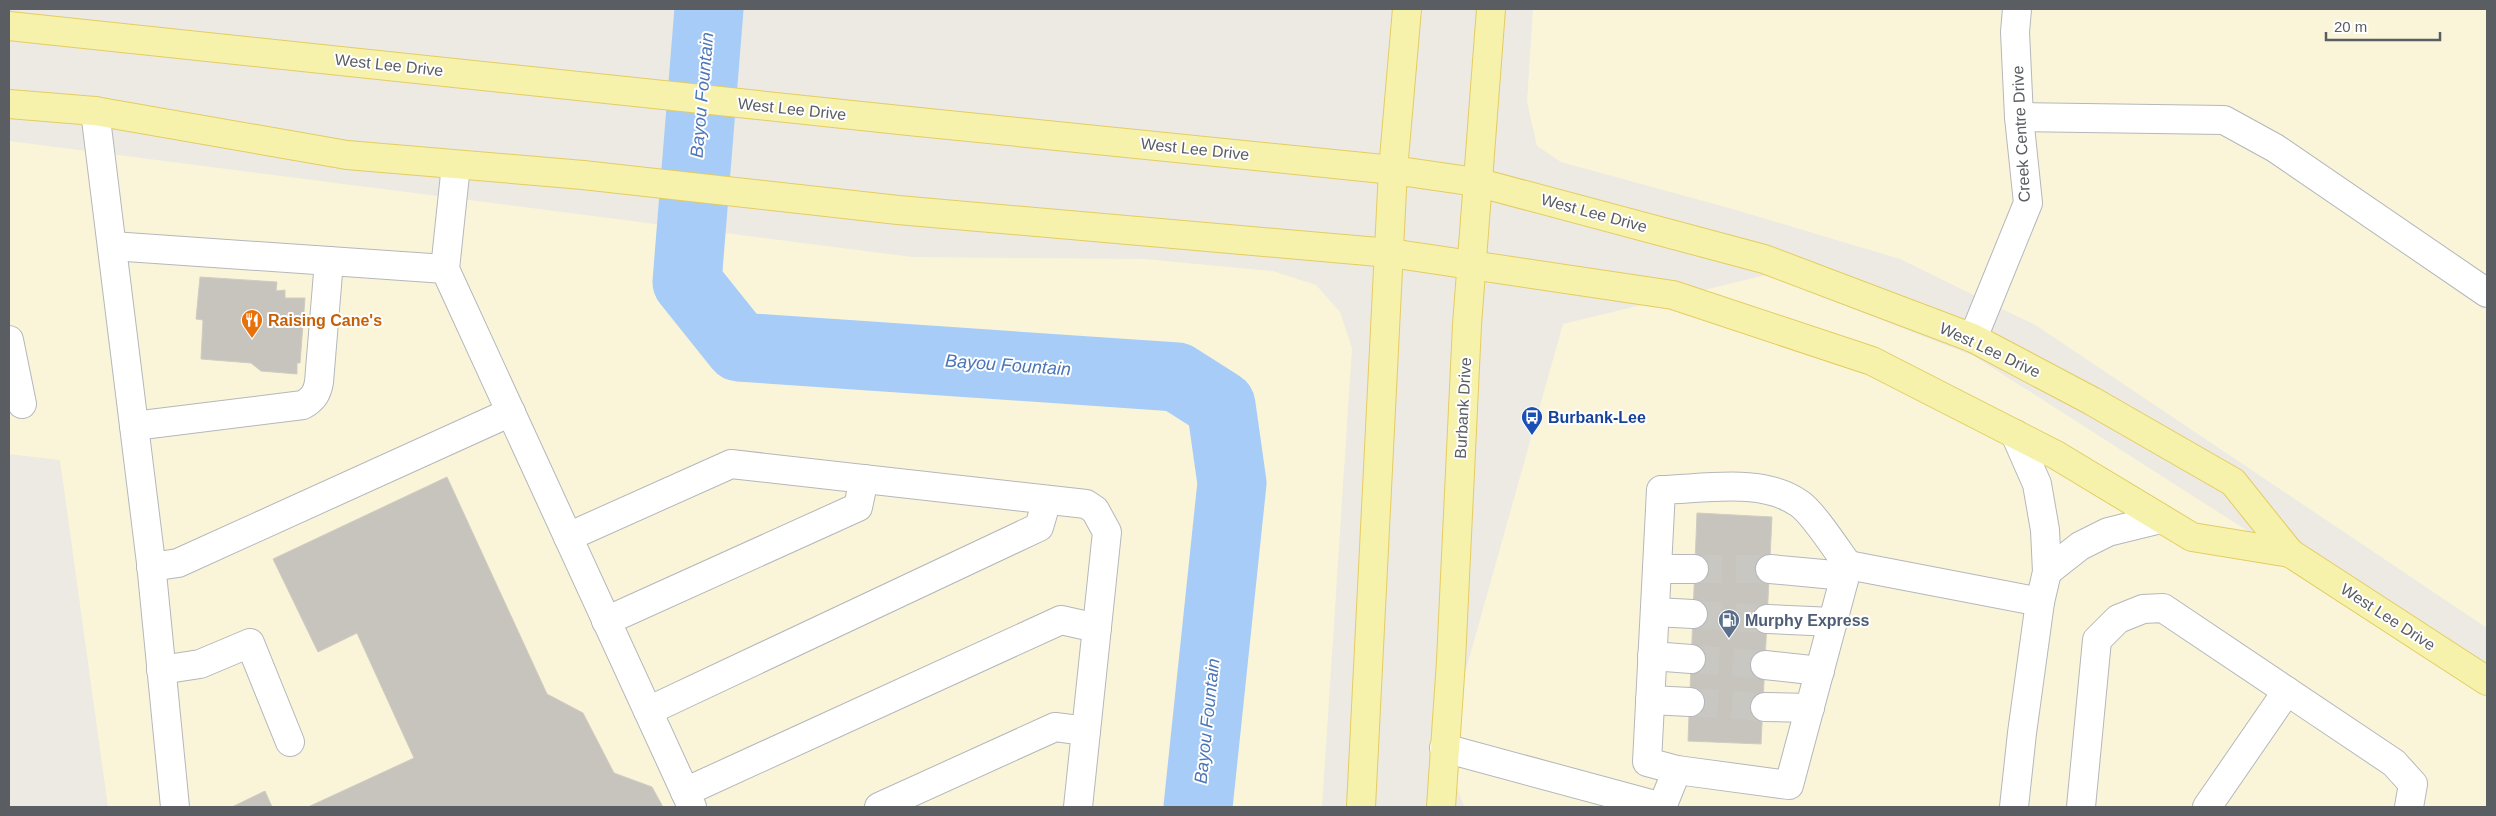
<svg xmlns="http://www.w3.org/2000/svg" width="2496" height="816" font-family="Arial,sans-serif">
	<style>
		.commercial { fill: #faf5d8 }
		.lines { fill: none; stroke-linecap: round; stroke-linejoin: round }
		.river { stroke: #a6ccf7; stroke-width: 69 }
		.building { fill: #c7c4be; stroke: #d0ccc1 }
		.minor-tunnel { stroke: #c8c7c2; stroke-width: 28; stroke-dasharray: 28 14; stroke-linecap: butt }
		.minor-casing { stroke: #b4b7bb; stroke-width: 30 }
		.major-casing { stroke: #e4cc62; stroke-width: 30 }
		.minor { stroke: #fff; stroke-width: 28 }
		.major { stroke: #f7f2ab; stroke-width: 28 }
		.labels { text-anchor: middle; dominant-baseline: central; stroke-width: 4; stroke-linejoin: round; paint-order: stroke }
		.street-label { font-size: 16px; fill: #5a5d61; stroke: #fff }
		.food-label { font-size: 16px; font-weight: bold; fill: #c56008; stroke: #fff; text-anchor: start }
		.transit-label { font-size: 16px; font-weight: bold; fill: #164399; stroke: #fff; text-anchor: start }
		.service-label { font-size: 16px; font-weight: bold; fill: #4e5e75; stroke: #fff; text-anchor: start }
		.water-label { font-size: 18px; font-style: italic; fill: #4c76b7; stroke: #fff }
	</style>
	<rect width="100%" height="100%" fill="#eceae2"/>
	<!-- commercial -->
	<g class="commercial">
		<polygon points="1533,9 2487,9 2487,628 2037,326 1900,259 1736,210 1561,162 1537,146 1527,102"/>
		<polygon points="9,141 912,257 1144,259 1273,271 1316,285 1340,312 1352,348 1322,807 108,807 60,460 9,454"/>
		<polygon points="1766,275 1974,356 2487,684 2487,807 1464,807 1444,748 1563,324"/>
	</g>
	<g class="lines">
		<!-- river -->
		<polyline class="river" points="709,9 687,282 739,347 1177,377 1221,405 1232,483 1198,807"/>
	</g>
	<!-- building -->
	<g class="building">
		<polygon points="200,277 277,282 276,291 285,290 285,298 305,298 300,363 297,363 297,374 261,371 251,363 201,359 203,320 196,319"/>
		<polygon points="447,477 547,694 583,713 614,773 652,787 663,807 308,807 414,758 357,633 318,652 273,559"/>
		<polygon points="1697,513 1772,517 1761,744 1688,741"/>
		<polygon points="265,791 272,807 232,807"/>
	</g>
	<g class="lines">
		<!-- minor-tunnel -->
		<g class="minor-tunnel">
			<polyline points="1694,569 1770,569"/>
			<polyline points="1693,614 1767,619"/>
			<polyline points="1691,659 1765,665"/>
			<polyline points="1690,702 1765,707"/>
		</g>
		<!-- minor casing -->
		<g class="minor-casing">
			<g id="minor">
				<polyline points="95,111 151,563 175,807"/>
				<polyline points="2019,117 2224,120 2275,148 2487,293"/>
				<polyline points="456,165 445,269 692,807"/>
				<polyline points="112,246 445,269"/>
				<polyline points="1973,338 2028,203 2019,117 2015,32 2017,9"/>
				<polyline points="9,340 22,404"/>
				<path d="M134 426 303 405C313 399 317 394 319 382L329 261"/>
				<polyline points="568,537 731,464 1086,504 1095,510 1107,532 1078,807"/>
				<polyline points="151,567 178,563 511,412"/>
				<polyline points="1657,569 1694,569"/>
				<polyline points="1770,569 1845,576"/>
				<polyline points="2047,572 2080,546 2108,532 2161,519"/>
				<polyline points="1655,612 1693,614"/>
				<polyline points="1767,619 1833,622"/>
				<polyline points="606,621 858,507 864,479"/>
				<polyline points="1652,656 1691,659"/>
				<polyline points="1765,665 1820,671"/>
				<polyline points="161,670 200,664 250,643 290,742"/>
				<polyline points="1650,700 1690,702"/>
				<polyline points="1765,707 1810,708"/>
				<polyline points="648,711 1039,527 1047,500"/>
				<polyline points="1444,748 1662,807 1677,770 1789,785 1848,565 2040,602 2047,572 2045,530 2037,484 2015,434"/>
				<path d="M1677 770 1647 762 1661 490C1704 489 1763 477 1800 504 1813 513 1837 550 1848 565"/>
				<polyline points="685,792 1061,620 1097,628"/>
				<polyline points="879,807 1055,727 1086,731"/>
				<polyline points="2014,807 2022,733 2040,602"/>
				<polyline points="2081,807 2097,640 2118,619 2143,609 2163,608 2394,763 2413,784 2409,807"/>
				<polyline points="2207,807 2287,691"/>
			</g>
		</g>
		<!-- major casing -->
		<g class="major-casing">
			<g id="major">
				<polyline points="9,26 909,121 1393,170 1476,182 1764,259 1973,338 2092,401 2233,482 2290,553 2487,681"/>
				<polyline points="9,104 95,111 347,155 583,175 898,210 1390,253 1673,295 1872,361 2056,455 2192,537 2290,553"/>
				<polyline points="1361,807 1393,170 1407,9"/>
				<polyline points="1441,807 1451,661 1467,325 1491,9"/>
			</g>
		</g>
		<!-- minor -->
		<use href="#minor" class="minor"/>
		<!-- major -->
		<use href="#major" class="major"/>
	</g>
	<!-- icons -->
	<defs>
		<g id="restaurant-pin" transform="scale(1.125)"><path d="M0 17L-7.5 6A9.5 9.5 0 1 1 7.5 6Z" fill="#e8710a" stroke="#fff"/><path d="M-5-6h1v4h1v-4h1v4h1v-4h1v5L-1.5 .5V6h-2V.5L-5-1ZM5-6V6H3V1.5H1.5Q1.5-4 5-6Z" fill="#fff"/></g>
		<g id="bus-pin" transform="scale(1.125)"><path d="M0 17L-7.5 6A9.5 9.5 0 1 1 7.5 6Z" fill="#1a4fb4" stroke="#fff"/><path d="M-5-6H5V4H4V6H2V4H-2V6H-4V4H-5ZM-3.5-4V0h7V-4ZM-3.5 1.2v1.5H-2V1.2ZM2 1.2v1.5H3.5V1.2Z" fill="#fff"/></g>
		<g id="fuel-pin" transform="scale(1.125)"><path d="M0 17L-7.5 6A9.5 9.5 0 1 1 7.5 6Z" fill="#5c6f8a" stroke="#fff"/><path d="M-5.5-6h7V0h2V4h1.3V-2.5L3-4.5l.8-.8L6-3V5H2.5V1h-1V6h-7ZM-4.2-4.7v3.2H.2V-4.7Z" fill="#fff"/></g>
	</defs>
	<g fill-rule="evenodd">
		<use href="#restaurant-pin" x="252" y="320"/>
		<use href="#bus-pin" x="1532" y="417"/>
		<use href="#fuel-pin" x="1729" y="620"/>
	</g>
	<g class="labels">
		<!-- street labels -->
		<g class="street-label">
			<text transform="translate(389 65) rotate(6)">West Lee Drive</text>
			<text transform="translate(792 109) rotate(6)">West Lee Drive</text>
			<text transform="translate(2021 134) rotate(-93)">Creek Centre Drive</text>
			<text transform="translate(1195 149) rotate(6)">West Lee Drive</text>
			<text transform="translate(1594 213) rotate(15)">West Lee Drive</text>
			<text transform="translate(1990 350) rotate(25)">West Lee Drive</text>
			<text transform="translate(1463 408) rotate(-87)">Burbank Drive</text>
			<text transform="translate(2388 617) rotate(33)">West Lee Drive</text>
		</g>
		<!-- food labels -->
		<g class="food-label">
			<text x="268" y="320">Raising Cane's</text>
		</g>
		<!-- transit labels -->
		<g class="transit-label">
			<text x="1548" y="417">Burbank-Lee</text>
		</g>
		<!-- service labels -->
		<g class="service-label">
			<text x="1745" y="620">Murphy Express</text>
		</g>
		<!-- water labels -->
		<g class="water-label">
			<text transform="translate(702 95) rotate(-85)">Bayou Fountain</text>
			<text transform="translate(1008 365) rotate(4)">Bayou Fountain</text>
			<text transform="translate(1207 721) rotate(-84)">Bayou Fountain</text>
		</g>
	</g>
	<!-- border -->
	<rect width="2496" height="816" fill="none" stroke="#5a5d61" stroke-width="20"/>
	<!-- scale -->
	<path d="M2326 32v8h114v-8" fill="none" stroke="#5a5d61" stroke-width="2.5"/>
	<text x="2334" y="32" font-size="15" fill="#5a5d61" stroke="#ffffff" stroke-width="4" paint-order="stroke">20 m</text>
</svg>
